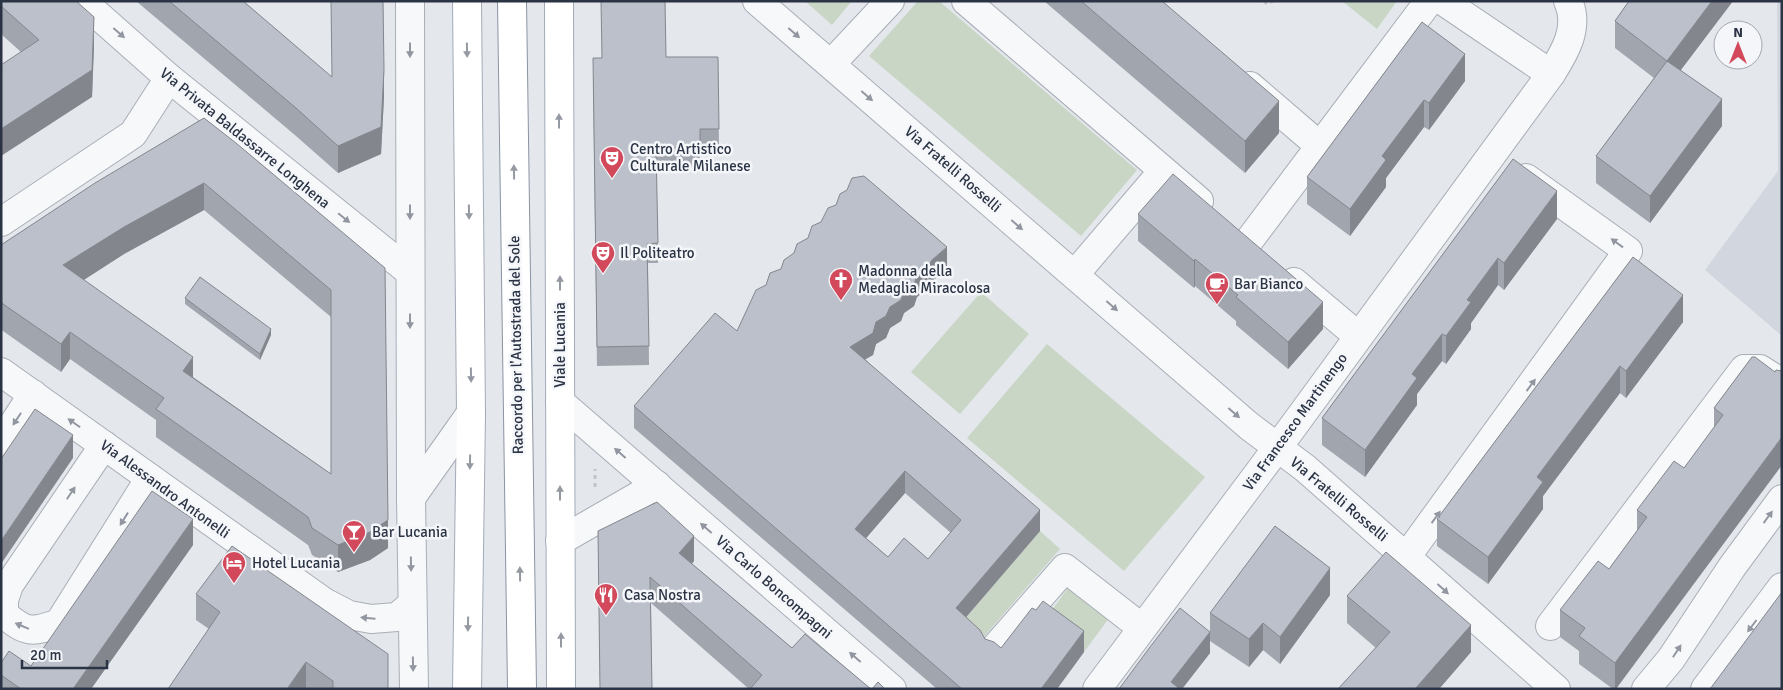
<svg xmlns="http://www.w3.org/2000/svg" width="1783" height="690" font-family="Signika,sans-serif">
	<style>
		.built { fill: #d2d6de }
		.green { fill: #c9d6c5 }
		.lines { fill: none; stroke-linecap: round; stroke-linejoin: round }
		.minor-casing { stroke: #a9aeb7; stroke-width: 30 }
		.major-casing { stroke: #a3abb8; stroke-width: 30 }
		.highway-casing { stroke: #8b94a3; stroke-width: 30 }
		.path { stroke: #c2c5cb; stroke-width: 3; stroke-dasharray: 4 4; stroke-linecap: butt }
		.minor { stroke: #f7f8fa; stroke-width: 28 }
		.major { stroke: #fff; stroke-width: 28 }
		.highway { stroke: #fff; stroke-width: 28 }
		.wall { fill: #a1a5ae; fill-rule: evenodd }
		.shaded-wall { fill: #83868d }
		.building { fill: #bbc0ca; stroke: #83868d; fill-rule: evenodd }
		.oneway { fill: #9196a0 }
		.oneway2 { fill: #959aa2 }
		.labels { text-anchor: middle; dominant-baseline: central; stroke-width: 5; stroke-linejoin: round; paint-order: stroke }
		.street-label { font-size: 15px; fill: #2b3445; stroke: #f4f6f9 }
		.poi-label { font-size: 15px; fill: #2b3445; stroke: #f4f6f9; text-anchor: start }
	</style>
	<rect width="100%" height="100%" fill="#e4e7ec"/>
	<!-- built -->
	<polygon class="built" points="1777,1 1782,1 1782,336 1705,270 1778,171"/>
	<!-- green -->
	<g class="green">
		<polygon points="805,1 850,1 851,2 832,25"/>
		<polygon points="918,1 939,1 1137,170 1081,236 869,56"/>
		<polygon points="1342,1 1397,1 1377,29"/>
		<polygon points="981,292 1029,334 960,414 911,372"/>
		<polygon points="1047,344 1205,477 1124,571 967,438"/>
		<polygon points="1040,531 1060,549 975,647 952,634"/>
		<polygon points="1071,584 1112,614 1084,652 1043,622"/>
	</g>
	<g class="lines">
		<!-- minor casing -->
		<g class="minor-casing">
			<g id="minor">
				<polyline points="82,1 169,78 410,272"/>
				<polyline points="410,1 411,498 414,689"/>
				<polyline points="757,1 1249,426 1305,468 1556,689"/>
				<polyline points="966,1 1199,201"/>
				<polyline points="1443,1 1551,74"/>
				<polyline points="831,64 890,1"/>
				<polyline points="1250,86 1321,147"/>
				<polyline points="1,222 133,134 169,78"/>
				<polyline points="1248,242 1429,1"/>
				<polyline points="1075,274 1163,171"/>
				<polyline points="1294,282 1358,336"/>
				<polyline points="1,372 324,602 349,615 371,619 397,617 412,604"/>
				<polyline points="560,402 892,689"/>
				<polyline points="1,443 33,394"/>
				<path d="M104 445 9 585 4 600V614C26 633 32 633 59 623L150 478"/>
				<polyline points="411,498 471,413"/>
				<polyline points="560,541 657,485"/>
				<polyline points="1407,556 1628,251 1526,178"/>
				<polyline points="1550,626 1744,369 1760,369 1782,383"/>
				<polyline points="995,648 1065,568 1142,628"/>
				<path d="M1097 689 1289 432 1551 74C1565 52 1580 27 1568 1"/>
				<polyline points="1646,689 1671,659 1732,567 1782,499"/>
				<polyline points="1705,689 1782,587"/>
			</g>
		</g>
		<!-- major casing -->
		<g class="major-casing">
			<g id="major">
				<polyline points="467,1 471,413 467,689"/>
				<polyline points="559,1 561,689"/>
			</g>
		</g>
		<!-- highway casing -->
		<g class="highway-casing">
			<polyline id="highway" points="512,1 522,689"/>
		</g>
		<!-- path -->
		<g class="path">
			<polyline points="1264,1 1267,4 1273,1"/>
			<polyline points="595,487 595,469"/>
		</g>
		<!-- minor -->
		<use href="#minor" class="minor"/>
		<!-- major -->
		<use href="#major" class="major"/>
		<!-- highway -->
		<use href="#highway" class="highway"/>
	</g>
	<!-- wall -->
	<g class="wall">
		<polygon points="1,1 94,45 92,97 21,52 1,34"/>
		<polygon points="136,1 243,1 331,77 384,97 381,154 338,173 296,136"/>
		<polygon points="1044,1 1162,1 1279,133 1245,173"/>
		<polygon points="1629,1 1733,1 1681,70 1722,126 1650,223 1596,183 1596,156 1654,78 1615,48 1615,21"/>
		<polygon points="1422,22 1465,81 1429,130 1424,127 1386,178 1386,187 1350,236 1307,204 1307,177"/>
		<polygon points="666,57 718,57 719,149 700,149 700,167 656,168 658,263 648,263 649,365 597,366 593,78"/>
		<path d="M204 118 385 268 388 548 370 560 338 572 312 555 308 545 156 437V420L70 359 61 372 3 331 1 329V245ZM204 210 331 317V474L193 377 84 280 124 254Z"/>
		<polygon points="1513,159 1557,219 1504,290 1498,285 1471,323 1471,329 1446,364 1442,361 1417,394 1417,405 1365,477 1322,445 1322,418"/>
		<polygon points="1138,214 1323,329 1288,369 1236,325 1236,321 1195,286 1194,288 1138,241"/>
		<polygon points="1633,257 1683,322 1626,398 1620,393 1543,496 1543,509 1488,584 1437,546 1437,519"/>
		<path d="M947 269 932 281 927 289 917 297 914 306 904 313 901 321 890 328 886 338 876 344 873 355 865 359 1040 531 966 617 985 639 1001 648 1084 652 1057 689H937L634 428V406L737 331ZM905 493 951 533 928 559 888 557 866 538Z"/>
		<polygon points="185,298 271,335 260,360 185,304"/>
		<polygon points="1752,357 1616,689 1613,689 1579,664 1579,651 1560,637 1560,610 1609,569 1637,531 1637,510 1684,468 1714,428 1714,408"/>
		<polygon points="598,531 694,561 692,564 792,648 871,689 749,689 651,603 652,689 600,689"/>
		<polygon points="193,545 91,689 1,689 1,663 31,666"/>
		<polygon points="196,594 388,689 308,689 209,629 196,620"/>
		<polygon points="1330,595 1280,664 1263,650 1249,667 1210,641 1210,653 1182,689 1119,689 1210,632 1210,613"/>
		<polygon points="1347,596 1471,652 1439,689 1338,689 1376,648 1347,623"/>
	</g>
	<!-- shaded-wall -->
	<g class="shaded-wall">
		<polygon points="1712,1 1733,1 1667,88 1667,61"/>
		<polygon points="94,17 94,45 92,97 1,156 1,129"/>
		<polygon points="1465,54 1465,81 1429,130 1429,103"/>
		<polygon points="384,70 384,97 381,154 338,173 338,146"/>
		<polygon points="1722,99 1722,126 1650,223 1650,196"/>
		<polygon points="1424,100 1424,127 1386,178 1386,187 1350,236 1350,209 1382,156"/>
		<polygon points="1279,101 1279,133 1245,173 1245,141"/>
		<polygon points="204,183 204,210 124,254 63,293 63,265 124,227"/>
		<polygon points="1557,191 1557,219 1504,290 1504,263"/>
		<polygon points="947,247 947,269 932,281 927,289 917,297 914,306 904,313 901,321 890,328 886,338 876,344 873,355 850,368 850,347 876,322 904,291 917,276 932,260"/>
		<polygon points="1498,258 1498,285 1471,323 1471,329 1446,364 1446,336 1467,300"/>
		<polygon points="1195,259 1195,286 1194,288 1194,261"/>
		<polygon points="1683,295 1683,322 1626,398 1626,371"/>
		<polygon points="1323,302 1323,329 1288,369 1288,342"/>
		<polygon points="271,329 271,335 260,360 260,354"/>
		<polygon points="70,332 70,359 61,372 61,344"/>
		<polygon points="1442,334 1442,361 1417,394 1417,405 1365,477 1365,450 1412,374"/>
		<polygon points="193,357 193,384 183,371"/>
		<polygon points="1620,366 1620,393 1543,496 1543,509 1488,584 1488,557 1537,477"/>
		<polygon points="73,435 73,458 1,564 1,541"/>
		<polygon points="1782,437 1782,465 1616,689 1615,689 1615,663"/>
		<polygon points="905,471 905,493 855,551 855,529"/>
		<polygon points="1040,510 1040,531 956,629 956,608"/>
		<polygon points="193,519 193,545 91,689 73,689"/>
		<polygon points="388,520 388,548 370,560 338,572 338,545"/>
		<polygon points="694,536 694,561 679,578 679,553"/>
		<polygon points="1330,568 1330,595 1280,664 1280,637"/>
		<polygon points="1263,623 1263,650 1249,667 1249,639"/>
		<polygon points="1471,625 1471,652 1439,689 1415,689"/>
		<polygon points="1084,631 1084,652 1057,689 1041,689"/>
		<polygon points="1210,632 1210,653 1182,689 1171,689 1171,682"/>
		<polygon points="306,662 306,689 287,689"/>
	</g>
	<!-- building -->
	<g class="building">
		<polygon points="1,1 76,1 94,17 92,70 1,129 1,65 39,40 1,6"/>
		<polygon points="169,1 243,1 332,77 331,1 383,1 384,70 381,127 338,146 296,108"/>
		<polygon points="601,1 665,1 666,57 718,57 719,129 700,129 700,148 656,148 658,243 647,244 649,346 597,347 593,58 602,58"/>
		<polygon points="1081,1 1162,1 1279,101 1245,141"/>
		<polygon points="1629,1 1712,1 1667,61 1722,99 1650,196 1596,156 1667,61 1615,21"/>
		<polygon points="1422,22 1465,54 1429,103 1424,100 1382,156 1386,160 1350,209 1307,177"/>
		<path d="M204 118 236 143 385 268 388 520 370 532 338 545 312 528 308 517 156 409 164 398 70 332 61 344 3 304 1 301V245L95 183ZM204 183 331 290V474L183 371 193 357 63 265 124 227Z"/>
		<polygon points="1513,159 1557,191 1504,263 1498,258 1467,300 1471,302 1446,336 1442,334 1412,374 1417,378 1365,450 1322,418"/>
		<polygon points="1173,174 1323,302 1288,342 1236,297 1238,295 1195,259 1194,261 1138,214"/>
		<path d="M864 176 947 247 932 260 927 268 917 276 914 284 904 291 901 300 890 307 886 316 876 322 873 333 850 347 1040 510 956 608 980 630 985 639 994 642 1001 648 1032 608 1036 610 1043 601 1084 631 1041 689H962L634 406 715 313 737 331 756 290 766 285 770 273 781 269 784 260 794 253 797 244 808 238 812 226 821 222 828 208 836 205 840 194 847 190 852 178ZM905 471 961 520 928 559 904 538 888 557 855 529Z"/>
		<polygon points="1633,257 1683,295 1626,371 1620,366 1537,477 1543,482 1488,557 1437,519"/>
		<polygon points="200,277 271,329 260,354 185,298"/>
		<polygon points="1752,357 1755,357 1775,372 1776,370 1782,371 1782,437 1615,663 1579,636 1585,628 1560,610 1598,561 1609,569 1647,517 1637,510 1674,461 1684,468 1723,415 1714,408"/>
		<polygon points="35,409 73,435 1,541 1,459"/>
		<polygon points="152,491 193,519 73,689 21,689 1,675 1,663 9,651 31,666"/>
		<polygon points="657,502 694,536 679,553 792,648 805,634 871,689 750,689 762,675 650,577 652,689 600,689 598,531"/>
		<polygon points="1275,526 1330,568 1280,637 1263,623 1249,639 1210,613"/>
		<polygon points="232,546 388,654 388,689 333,689 333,681 306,662 287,689 168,689 220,612 196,594"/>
		<polygon points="1386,552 1471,625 1415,689 1338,689 1390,632 1347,596"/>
		<polygon points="1782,592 1782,689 1710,689"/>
		<polygon points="1180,608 1210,632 1171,682 1180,689 1119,689 1150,647"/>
		<polygon points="878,682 885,689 872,689"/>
	</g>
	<!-- one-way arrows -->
	<defs><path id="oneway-solid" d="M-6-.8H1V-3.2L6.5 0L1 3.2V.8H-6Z" transform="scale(1.25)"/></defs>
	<g class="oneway">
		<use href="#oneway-solid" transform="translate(119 33) rotate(41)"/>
		<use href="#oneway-solid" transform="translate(794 33) rotate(41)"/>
		<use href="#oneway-solid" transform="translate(410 50) rotate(90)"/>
		<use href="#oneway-solid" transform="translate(867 96) rotate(41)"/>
		<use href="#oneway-solid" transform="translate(410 212) rotate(90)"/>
		<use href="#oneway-solid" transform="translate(344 218) rotate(39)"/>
		<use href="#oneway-solid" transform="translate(1017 225) rotate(41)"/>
		<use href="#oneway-solid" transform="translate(1617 243) rotate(-144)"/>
		<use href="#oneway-solid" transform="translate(1112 306) rotate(41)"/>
		<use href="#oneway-solid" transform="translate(410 321) rotate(90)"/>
		<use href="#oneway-solid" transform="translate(1531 385) rotate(-54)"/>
		<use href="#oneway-solid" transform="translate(1234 413) rotate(41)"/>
		<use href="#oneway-solid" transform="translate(17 419) rotate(123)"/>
		<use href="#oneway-solid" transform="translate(74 423) rotate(-145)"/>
		<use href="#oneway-solid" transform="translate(620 453) rotate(-139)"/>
		<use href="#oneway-solid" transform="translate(71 493) rotate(-56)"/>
		<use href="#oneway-solid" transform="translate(1436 517) rotate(-54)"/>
		<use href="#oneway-solid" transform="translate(1768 517) rotate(-54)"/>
		<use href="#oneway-solid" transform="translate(124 519) rotate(122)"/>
		<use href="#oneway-solid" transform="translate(706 528) rotate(-139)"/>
		<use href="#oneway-solid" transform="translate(411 564) rotate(89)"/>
		<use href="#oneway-solid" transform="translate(1443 589) rotate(42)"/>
		<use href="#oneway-solid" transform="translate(368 618) rotate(-175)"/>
		<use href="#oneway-solid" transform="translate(22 626) rotate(-157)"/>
		<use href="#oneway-solid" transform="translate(1752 626) rotate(127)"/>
		<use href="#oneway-solid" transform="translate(1677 651) rotate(-57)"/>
		<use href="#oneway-solid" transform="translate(855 657) rotate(-139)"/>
		<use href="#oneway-solid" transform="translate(413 664) rotate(89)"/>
	</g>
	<g class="oneway2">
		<use href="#oneway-solid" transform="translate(467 50) rotate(89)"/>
		<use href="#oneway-solid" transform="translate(559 121) rotate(-90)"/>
		<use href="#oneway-solid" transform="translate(514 172) rotate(-91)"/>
		<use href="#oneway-solid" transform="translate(469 212) rotate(89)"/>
		<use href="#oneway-solid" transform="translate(560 283) rotate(-90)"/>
		<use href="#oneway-solid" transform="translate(471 375) rotate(89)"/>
		<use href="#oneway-solid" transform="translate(470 462) rotate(91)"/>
		<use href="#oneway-solid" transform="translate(560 493) rotate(-90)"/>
		<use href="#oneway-solid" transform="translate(520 574) rotate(-91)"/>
		<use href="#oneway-solid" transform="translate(468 624) rotate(91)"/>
		<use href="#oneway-solid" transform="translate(561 640) rotate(-90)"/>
	</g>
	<!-- icons -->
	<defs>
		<g id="theatre-pin" transform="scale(1.25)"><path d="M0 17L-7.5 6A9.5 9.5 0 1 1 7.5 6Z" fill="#d1495b" stroke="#f4f6f9"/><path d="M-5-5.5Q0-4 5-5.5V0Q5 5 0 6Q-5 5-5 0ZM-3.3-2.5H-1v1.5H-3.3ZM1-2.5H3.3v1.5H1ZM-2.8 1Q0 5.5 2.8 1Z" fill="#fff"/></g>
		<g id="church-pin" transform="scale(1.25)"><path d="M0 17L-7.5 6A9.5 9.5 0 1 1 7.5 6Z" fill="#d1495b" stroke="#f4f6f9"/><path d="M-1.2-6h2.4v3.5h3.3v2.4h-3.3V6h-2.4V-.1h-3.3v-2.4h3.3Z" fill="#fff"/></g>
		<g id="cafe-pin" transform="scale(1.25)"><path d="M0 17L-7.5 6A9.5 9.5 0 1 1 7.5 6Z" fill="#d1495b" stroke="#f4f6f9"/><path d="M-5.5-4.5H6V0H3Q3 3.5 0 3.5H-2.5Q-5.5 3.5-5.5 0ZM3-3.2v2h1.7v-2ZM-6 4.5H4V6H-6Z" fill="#fff"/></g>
		<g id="bar-pin" transform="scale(1.25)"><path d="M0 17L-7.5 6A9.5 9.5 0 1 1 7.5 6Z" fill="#d1495b" stroke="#f4f6f9"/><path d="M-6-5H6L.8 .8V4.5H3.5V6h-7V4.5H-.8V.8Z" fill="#fff"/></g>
		<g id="hotel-pin" transform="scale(1.25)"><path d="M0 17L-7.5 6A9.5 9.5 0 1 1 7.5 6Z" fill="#d1495b" stroke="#f4f6f9"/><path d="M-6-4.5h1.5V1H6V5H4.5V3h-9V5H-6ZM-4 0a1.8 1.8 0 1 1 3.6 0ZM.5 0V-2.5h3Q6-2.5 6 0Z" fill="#fff"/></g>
		<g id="restaurant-pin" transform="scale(1.25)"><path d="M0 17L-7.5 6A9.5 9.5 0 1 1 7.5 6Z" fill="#d1495b" stroke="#f4f6f9"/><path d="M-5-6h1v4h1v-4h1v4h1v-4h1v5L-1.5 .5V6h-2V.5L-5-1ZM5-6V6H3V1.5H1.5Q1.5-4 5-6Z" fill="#fff"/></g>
	</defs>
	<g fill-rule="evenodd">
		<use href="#theatre-pin" x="612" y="158"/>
		<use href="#theatre-pin" x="603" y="253"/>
		<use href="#church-pin" x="841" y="280"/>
		<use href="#cafe-pin" x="1217" y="284"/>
		<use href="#bar-pin" x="354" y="532"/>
		<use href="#hotel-pin" x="234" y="563"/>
		<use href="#restaurant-pin" x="606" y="595"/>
	</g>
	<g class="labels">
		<!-- street labels -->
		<g class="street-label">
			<text transform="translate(245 138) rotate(39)">Via Privata Baldassarre Longhena</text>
			<text transform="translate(953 169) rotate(41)">Via Fratelli Rosselli</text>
			<text transform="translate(516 345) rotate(-91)">Raccordo per l'Autostrada del Sole</text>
			<text transform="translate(560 345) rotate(-90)">Viale Lucania</text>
			<text transform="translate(1295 422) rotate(-54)">Via Francesco Martinengo</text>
			<text transform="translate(165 489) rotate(36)">Via Alessandro Antonelli</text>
			<text transform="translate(1339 499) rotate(40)">Via Fratelli Rosselli</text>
			<text transform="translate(774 587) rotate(41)">Via Carlo Boncompagni</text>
		</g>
		<!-- poi labels -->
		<g class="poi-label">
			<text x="630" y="149">Centro Artistico<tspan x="630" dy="17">Culturale Milanese</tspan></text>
			<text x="620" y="253">Il Politeatro</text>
			<text x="858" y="271">Madonna della<tspan x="858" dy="17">Medaglia Miracolosa</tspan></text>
			<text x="1234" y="284">Bar Bianco</text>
			<text x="372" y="532">Bar Lucania</text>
			<text x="252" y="563">Hotel Lucania</text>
			<text x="624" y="595">Casa Nostra</text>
		</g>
	</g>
	<!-- border -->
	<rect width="1783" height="690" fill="none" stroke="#2b3445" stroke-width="5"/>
	<!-- north arrow -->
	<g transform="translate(1738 45)"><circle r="24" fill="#f4f6f9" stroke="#a4a8b1"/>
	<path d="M0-4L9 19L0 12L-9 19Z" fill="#d1495b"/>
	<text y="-8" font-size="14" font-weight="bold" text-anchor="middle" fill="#2b3445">N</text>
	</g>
	<!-- scale -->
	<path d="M22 660v8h85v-8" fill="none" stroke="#2b3445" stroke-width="2.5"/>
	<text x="30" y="660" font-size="15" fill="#2b3445" stroke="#f4f6f9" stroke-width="4" paint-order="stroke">20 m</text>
</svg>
